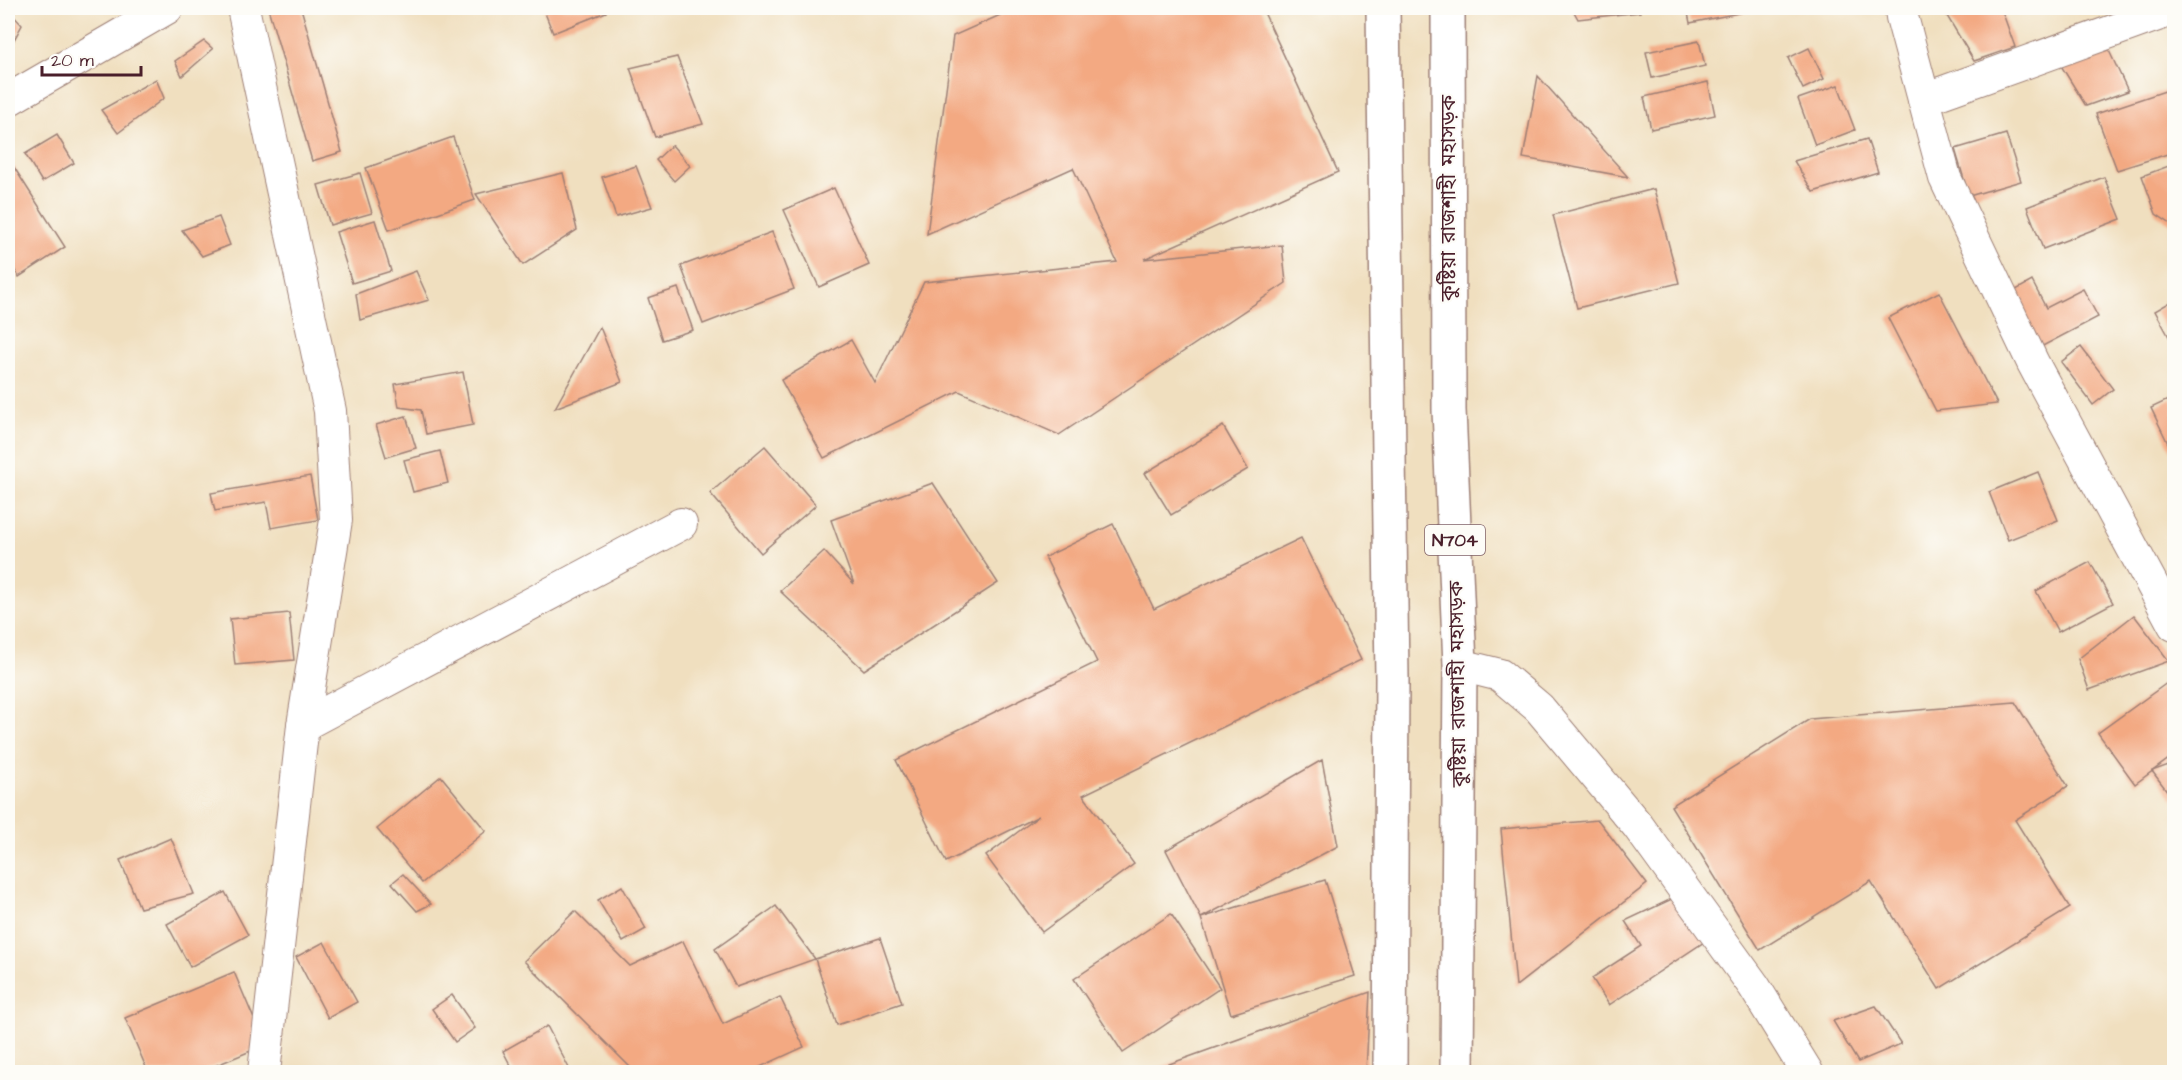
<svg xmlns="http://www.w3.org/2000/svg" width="2182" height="1080" font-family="'Architects Daughter','Noto Sans Bengali',sans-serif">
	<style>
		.building { fill: #f3a982 }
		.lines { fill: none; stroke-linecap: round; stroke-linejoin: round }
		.minor-casing { stroke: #9d7f75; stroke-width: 34 }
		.trunk-casing { stroke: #9d7f75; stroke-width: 36 }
		.minor { stroke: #fff; stroke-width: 32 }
		.trunk { stroke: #fff; stroke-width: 33 }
		.labels { text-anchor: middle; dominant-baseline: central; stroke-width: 4.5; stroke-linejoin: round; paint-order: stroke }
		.shield { fill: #fdfcf7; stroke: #806168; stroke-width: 1.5 }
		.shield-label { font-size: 18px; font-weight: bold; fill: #4a1f2b }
		.street-label { font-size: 20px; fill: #4a1f2b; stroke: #fdfcf7 }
	</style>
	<rect width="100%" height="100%" fill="#fdfcf7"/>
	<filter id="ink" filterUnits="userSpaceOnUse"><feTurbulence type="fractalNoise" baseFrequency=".0167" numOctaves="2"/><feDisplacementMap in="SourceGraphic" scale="12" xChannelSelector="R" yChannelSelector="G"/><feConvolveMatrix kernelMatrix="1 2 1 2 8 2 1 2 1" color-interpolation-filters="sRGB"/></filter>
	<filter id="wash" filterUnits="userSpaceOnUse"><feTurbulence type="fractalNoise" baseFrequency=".008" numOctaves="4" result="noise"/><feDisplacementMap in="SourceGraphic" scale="24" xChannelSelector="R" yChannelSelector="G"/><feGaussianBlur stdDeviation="1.35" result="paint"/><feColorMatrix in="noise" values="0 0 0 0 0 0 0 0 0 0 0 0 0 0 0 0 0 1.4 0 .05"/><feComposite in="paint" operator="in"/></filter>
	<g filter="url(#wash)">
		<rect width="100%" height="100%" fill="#f0dfbf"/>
		<g id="blocks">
			<!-- building -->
			<g class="building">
				<polygon points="268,8 301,8 342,152 312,161"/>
				<polygon points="543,8 604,8 606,12 553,33"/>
				<polygon points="1016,8 1262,8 1338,172 1144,259 1282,245 1286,283 1059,435 959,391 824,458 781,380 851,340 875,383 924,282 1117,262 1073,168 927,234 953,36"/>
				<polygon points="1572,8 1639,8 1640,12 1578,19"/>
				<polygon points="1687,8 1758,8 1758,9 1690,23"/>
				<polygon points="1974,8 2001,8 2015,47 1974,61 1947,16"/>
				<polygon points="8,10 22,25 8,51"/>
				<polygon points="2104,40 2128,91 2086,106 2055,56"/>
				<polygon points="204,41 213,49 182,76 175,61"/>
				<polygon points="1699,41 1705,66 1652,78 1646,52"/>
				<polygon points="1809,48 1824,79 1803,89 1788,58"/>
				<polygon points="677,57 703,124 655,137 630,68"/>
				<polygon points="1538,76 1628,177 1523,158"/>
				<polygon points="156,79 164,98 118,133 101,110"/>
				<polygon points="1708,82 1715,115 1651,129 1644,97"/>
				<polygon points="1838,85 1855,130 1815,145 1798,99"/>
				<polygon points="2174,88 2174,152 2117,170 2096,114"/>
				<polygon points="2006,134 2021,181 1969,196 1955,149"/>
				<polygon points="57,135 74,163 42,182 25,154"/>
				<polygon points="453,137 475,200 389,230 366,168"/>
				<polygon points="1867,139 1878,172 1813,192 1794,161"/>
				<polygon points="672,145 690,166 674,181 656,160"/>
				<polygon points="10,161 65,247 19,277 8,260 8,163"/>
				<polygon points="2174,164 2174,226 2156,214 2142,176"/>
				<polygon points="636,166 652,207 616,217 602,177"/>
				<polygon points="360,173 372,213 330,225 318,185"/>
				<polygon points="563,173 577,230 523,265 476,194"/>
				<polygon points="2104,177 2121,219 2043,249 2027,207"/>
				<polygon points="834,188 869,265 819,287 784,210"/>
				<polygon points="1654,189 1679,283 1577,308 1553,215"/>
				<polygon points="219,217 230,245 202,256 182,230"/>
				<polygon points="375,220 391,271 352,283 336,232"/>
				<polygon points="772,232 794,289 703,324 681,266"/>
				<polygon points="416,271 429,300 360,320 356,294"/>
				<polygon points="2032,281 2046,308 2083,289 2098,317 2037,349 2007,295"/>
				<polygon points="678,288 693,330 662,340 648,298"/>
				<polygon points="1939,292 1997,404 1936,411 1888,318"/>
				<polygon points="2174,300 2174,346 2155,311"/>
				<polygon points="600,327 622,382 555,408"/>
				<polygon points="2081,347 2113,389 2093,405 2061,362"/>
				<polygon points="463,372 473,425 426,434 421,410 399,407 395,384"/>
				<polygon points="2172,398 2174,404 2174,456 2151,408"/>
				<polygon points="406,416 416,448 386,457 376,425"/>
				<polygon points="1223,426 1248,469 1171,515 1145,473"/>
				<polygon points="765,446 816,505 761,553 710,493"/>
				<polygon points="440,451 448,483 413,492 404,460"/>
				<polygon points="2038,472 2058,520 2008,540 1989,492"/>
				<polygon points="310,476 318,520 271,528 266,502 215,511 211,493"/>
				<polygon points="933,483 998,583 864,670 780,591 824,551 854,584 831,520"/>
				<polygon points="1113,524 1154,609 1301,538 1361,660 1083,795 1134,864 1042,932 986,856 1039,816 946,862 896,760 1097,662 1045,557"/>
				<polygon points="2090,562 2113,603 2058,632 2036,591"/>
				<polygon points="289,613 294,660 235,665 230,619"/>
				<polygon points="2134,615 2169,661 2089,690 2078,659"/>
				<polygon points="2171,680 2174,685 2174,755 2135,784 2098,733"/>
				<polygon points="2015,702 2068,786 2015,820 2070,908 1939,989 1871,881 1760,950 1671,806 1810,719"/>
				<polygon points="1322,760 1338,846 1201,918 1325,880 1355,976 1231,1014 1201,918 1166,850"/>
				<polygon points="2174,763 2174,800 2152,771"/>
				<polygon points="441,776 486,831 422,883 377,829"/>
				<polygon points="1598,820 1647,884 1516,986 1501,829"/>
				<polygon points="171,838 194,894 140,908 120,860"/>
				<polygon points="403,874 431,904 417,911 392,883"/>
				<polygon points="622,886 646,929 623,942 598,900"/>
				<polygon points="225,892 248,935 190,967 167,924"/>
				<polygon points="1676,897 1710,938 1609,1005 1592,978 1641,946 1625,921"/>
				<polygon points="776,906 815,959 736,987 715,949"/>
				<polygon points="575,911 630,966 683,941 723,1024 780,997 804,1047 749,1072 635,1072 524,961"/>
				<polygon points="1171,914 1220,988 1123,1053 1074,979"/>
				<polygon points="880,938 902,1003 837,1025 815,959"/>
				<polygon points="324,942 357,1002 328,1018 296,957"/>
				<polygon points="234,972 265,1045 200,1072 148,1072 125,1018"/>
				<polygon points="1370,992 1366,1072 1147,1072"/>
				<polygon points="452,995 475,1028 455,1042 432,1009"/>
				<polygon points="1876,1006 1901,1044 1858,1062 1833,1021"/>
				<polygon points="547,1026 570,1070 565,1072 514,1072 503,1051"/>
			</g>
		</g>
	</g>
	<g filter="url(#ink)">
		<use href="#blocks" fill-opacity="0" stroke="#9d7f75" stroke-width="1.5"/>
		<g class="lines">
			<!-- minor casing -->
			<g class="minor-casing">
				<g id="minor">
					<polyline points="243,8 330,411 336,520 303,725 264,1072"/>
					<polyline points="1901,8 1902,17 1945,178 2033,363 2174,625"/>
					<polyline points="1924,99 2174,9"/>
					<polyline points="8,100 167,8"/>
					<polyline points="1460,665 1500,675 1539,708 1638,826 1754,986 1807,1072"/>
					<polyline points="303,725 681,524"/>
				</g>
			</g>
			<!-- trunk casing -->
			<g class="trunk-casing">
				<g id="trunk">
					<polyline points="1383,8 1392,678 1390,1072"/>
					<polyline points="1448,8 1449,410 1460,665 1457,1072"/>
				</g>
			</g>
			<!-- minor -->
			<use href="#minor" class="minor"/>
			<!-- trunk -->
			<use href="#trunk" class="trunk"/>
		</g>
	</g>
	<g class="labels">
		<!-- shield labels -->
		<rect class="shield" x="1425" y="525" width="60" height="30" rx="4.5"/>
		<g class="shield-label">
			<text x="1455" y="540">N704</text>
		</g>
		<!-- street labels -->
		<g class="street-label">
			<text transform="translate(1449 198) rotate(-90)">কুষ্টিয়া রাজশাহী মহাসড়ক</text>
			<text transform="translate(1458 684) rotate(-91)">কুষ্টিয়া রাজশাহী মহাসড়ক</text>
		</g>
	</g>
	<!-- margin -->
	<rect width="2182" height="1080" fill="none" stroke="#fdfcf7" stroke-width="30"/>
	<!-- scale -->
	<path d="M42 66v9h99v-9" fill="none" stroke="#4a1f2b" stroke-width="3"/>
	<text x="51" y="66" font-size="18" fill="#4a1f2b" stroke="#fdfcf7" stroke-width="4.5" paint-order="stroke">20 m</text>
</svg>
